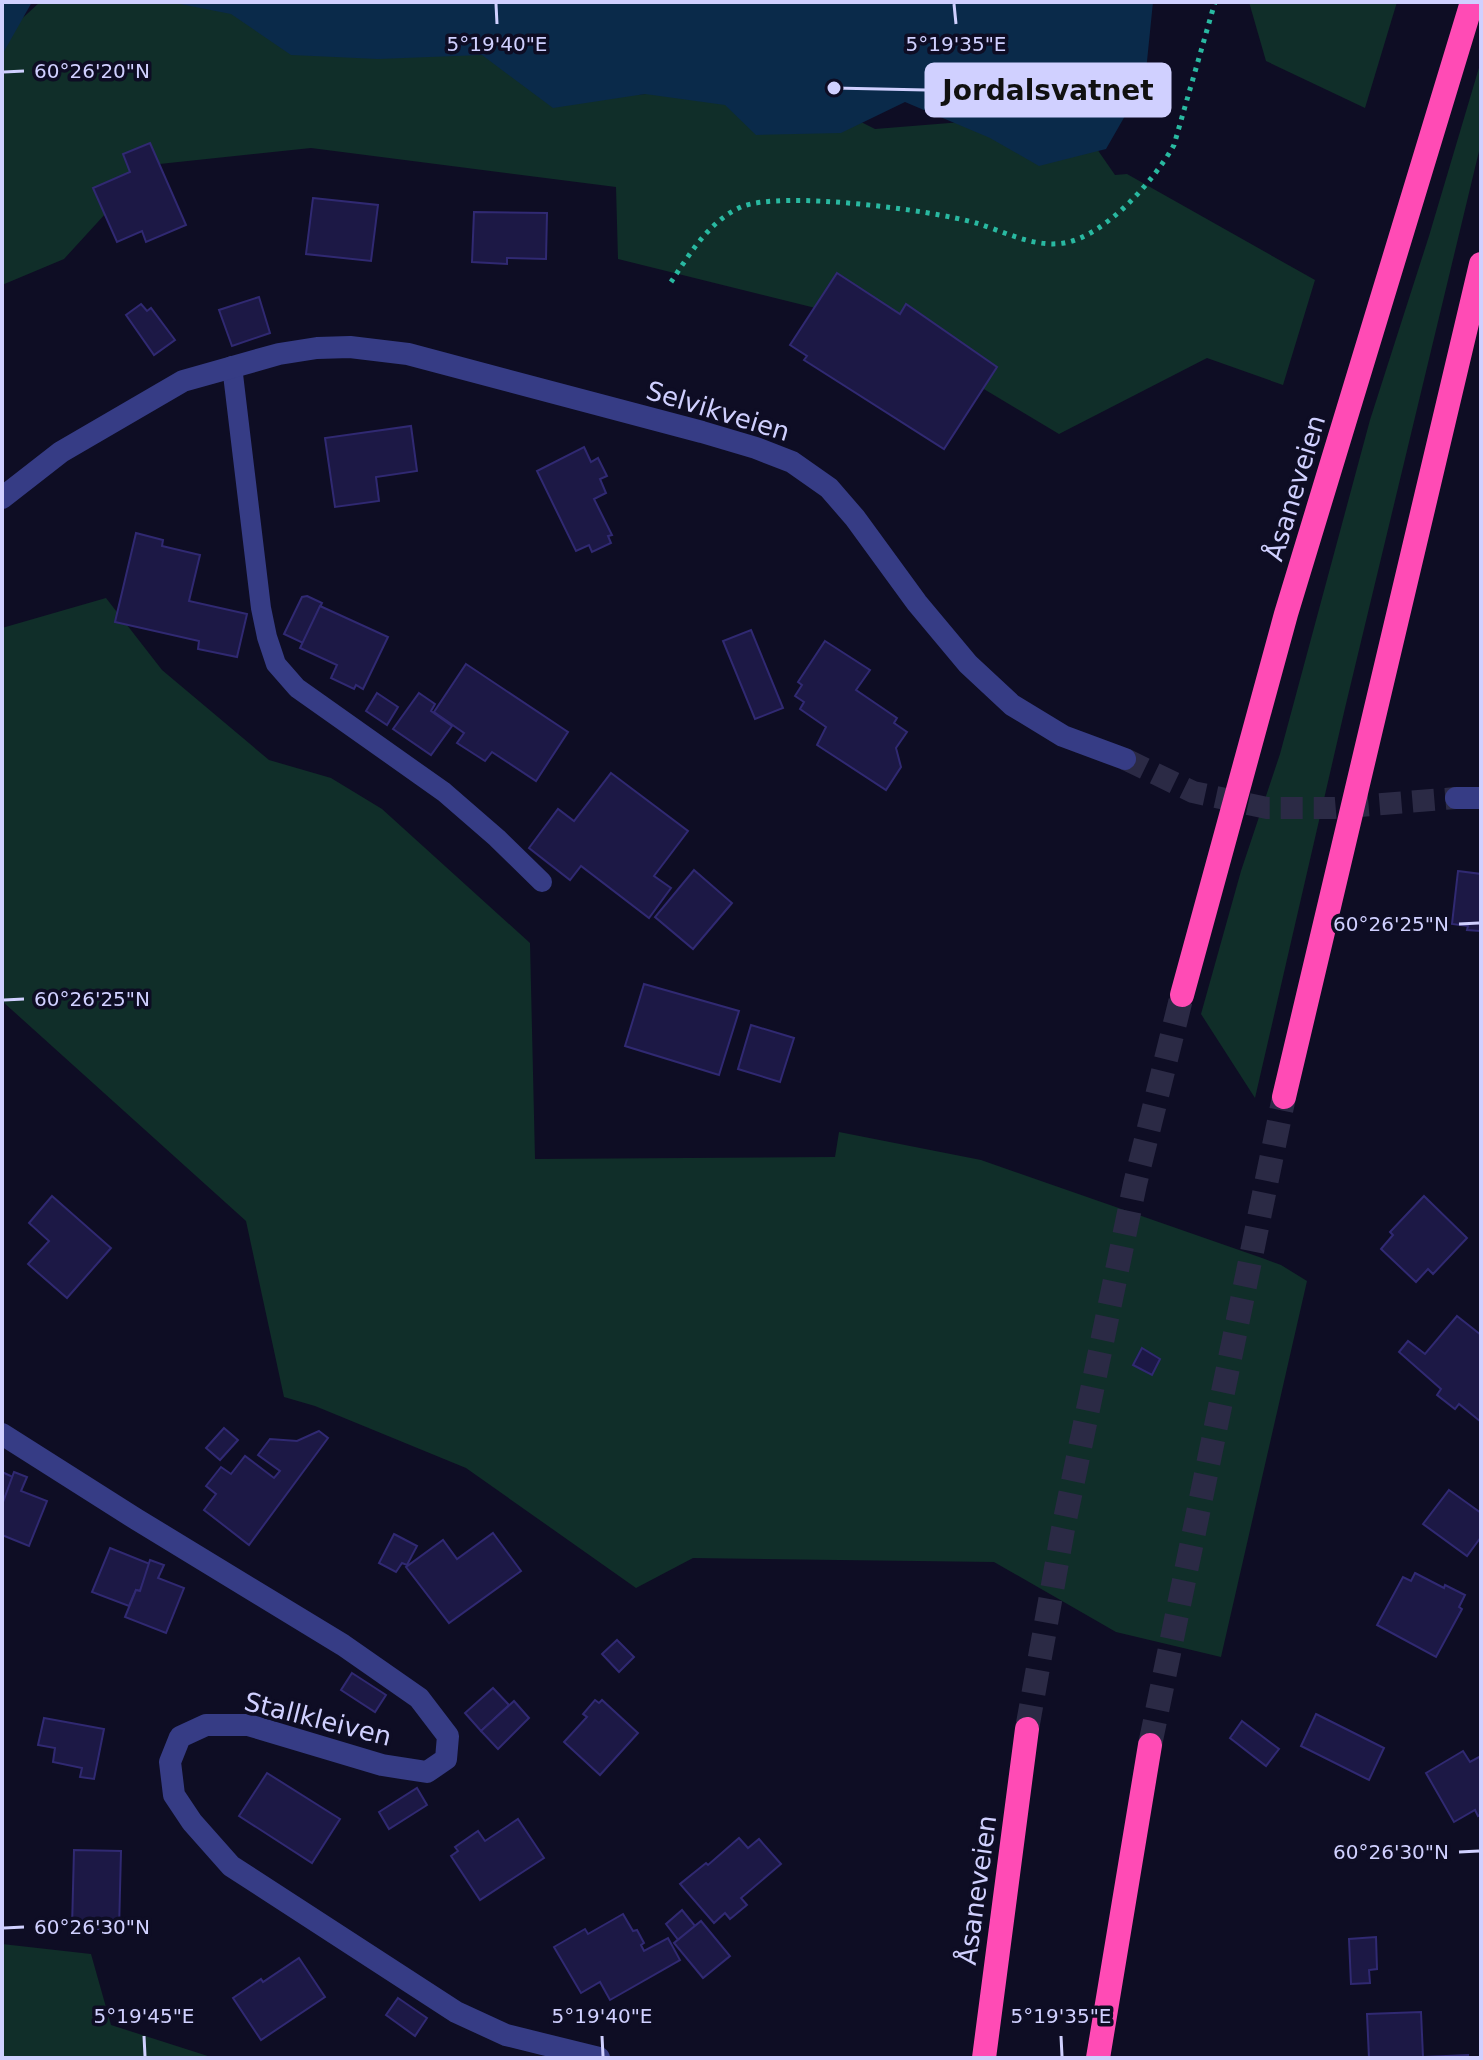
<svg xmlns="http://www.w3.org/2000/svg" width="1483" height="2060" font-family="'DejaVu Sans',sans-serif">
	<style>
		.green { fill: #102e29 }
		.water { fill: #0a2a4a }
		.building { fill: #1c1845; stroke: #302972; stroke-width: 2 }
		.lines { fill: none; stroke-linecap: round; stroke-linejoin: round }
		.minor-tunnel { stroke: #2b2a45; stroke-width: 22; stroke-dasharray: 22 11; stroke-linecap: butt }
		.motorway-tunnel { stroke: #2b2a45; stroke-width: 24; stroke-dasharray: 24 12; stroke-linecap: butt }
		.path { stroke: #29b9a1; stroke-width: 5; stroke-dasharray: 4 6; stroke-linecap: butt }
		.service { stroke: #363c85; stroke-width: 20 }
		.minor { stroke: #363c85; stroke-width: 22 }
		.motorway { stroke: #ff4bb5; stroke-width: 24 }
		.ticks { fill: none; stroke: #d0d0ff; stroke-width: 3 }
		.labels { text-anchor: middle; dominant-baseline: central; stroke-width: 7; stroke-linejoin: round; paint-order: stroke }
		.street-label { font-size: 26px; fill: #d0d0ff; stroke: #0e0d24 }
		.ticks-label { font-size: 20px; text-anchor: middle; fill: #d0d0ff; stroke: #0e0d24; stroke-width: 7; stroke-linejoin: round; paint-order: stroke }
		.leader { fill: none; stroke: #d0d0ff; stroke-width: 3 }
		.callout-dot { fill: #d0d0ff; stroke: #0e0d24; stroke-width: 3 }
		.callout { fill: #d0d0ff; stroke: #d0d0ff; stroke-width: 3 }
		.callout-label { font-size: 28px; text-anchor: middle; font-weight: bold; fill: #111 }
	</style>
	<rect width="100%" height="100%" fill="#0e0d24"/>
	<!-- green -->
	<g class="green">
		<polygon points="40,2 339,2 618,96 785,84 875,129 1072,113 1115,175 1127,174 1315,280 1283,385 1207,358 1059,434 872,322 618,259 616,187 311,148 150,165 64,259 2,285 2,37"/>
		<polygon points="1249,2 1397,2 1365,108 1266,61"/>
		<polygon points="1481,61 1481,143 1345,708 1255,1098 1201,1014 1241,871 1280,754 1370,420 1429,236"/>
		<polygon points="106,598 162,670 269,760 331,778 382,809 530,943 535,1159 835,1157 839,1132 981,1160 1262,1258 1281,1265 1307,1281 1221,1657 1116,1632 994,1562 693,1558 636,1588 466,1468 315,1406 284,1397 246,1221 2,1001 2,628"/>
		<polygon points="2,1944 91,1954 111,2025 214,2058 2,2058"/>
	</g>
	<!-- water -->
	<g class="water">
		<polygon points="2,2 32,2 2,55"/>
		<polygon points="170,2 1153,2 1145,81 1106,149 1039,166 990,138 905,102 841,133 756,135 725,105 645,94 553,108 482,55 378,59 291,55 231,14"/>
	</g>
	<!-- building -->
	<g class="building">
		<polygon points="150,143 186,225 146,242 142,231 117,242 93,188 130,172 123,154"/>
		<polygon points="313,198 378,205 371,261 306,254"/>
		<polygon points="474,212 547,213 546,259 507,258 507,264 472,262"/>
		<polygon points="837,273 900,314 906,304 997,367 944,449 804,360 807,356 790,345"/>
		<polygon points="259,297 270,333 232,346 219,310"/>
		<polygon points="141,304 147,311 151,308 175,340 154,355 126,315"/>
		<polygon points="411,426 417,471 376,477 379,501 335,507 325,438"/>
		<polygon points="584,447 591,462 598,458 607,476 600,479 606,493 594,499 612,535 608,536 611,543 592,552 589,545 576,551 537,471"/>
		<polygon points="136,533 163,540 162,546 200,555 189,601 247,614 237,657 198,649 199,641 115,622"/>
		<polygon points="307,596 322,603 303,643 284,634 302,597"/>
		<polygon points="320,606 388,637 363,689 356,685 354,689 331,678 337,665 300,648"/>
		<polygon points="751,630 783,708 755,719 723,641"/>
		<polygon points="825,641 870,670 856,690 897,718 894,723 907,732 896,748 901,767 886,790 817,745 826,727 800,709 804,702 795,696 802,685 798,682"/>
		<polygon points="466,664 568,732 536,781 492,752 485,761 457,743 464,733 434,712"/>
		<polygon points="377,693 398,707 387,725 366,711"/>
		<polygon points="419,693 435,704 431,711 452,726 431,755 393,729"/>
		<polygon points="611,773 688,831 654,876 671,888 649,918 581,866 570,880 529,848 558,809 574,821"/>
		<polygon points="694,870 732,903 693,949 655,917"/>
		<polygon points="1458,871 1481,874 1480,931 1467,930 1468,926 1452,924"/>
		<polygon points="644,984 739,1011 719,1075 625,1046"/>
		<polygon points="751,1025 794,1038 780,1082 738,1069"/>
		<polygon points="52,1196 111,1248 67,1298 28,1264 49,1241 29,1223"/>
		<polygon points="1424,1196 1467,1238 1433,1274 1428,1269 1416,1282 1381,1249 1393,1235 1390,1232"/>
		<polygon points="1457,1316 1481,1335 1481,1422 1459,1404 1455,1409 1437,1395 1441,1389 1399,1352 1408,1341 1425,1354"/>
		<polygon points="1142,1348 1160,1359 1152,1375 1133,1365"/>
		<polygon points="224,1428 238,1440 220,1460 206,1448"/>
		<polygon points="319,1431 328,1438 249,1545 204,1510 216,1494 206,1486 221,1467 231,1474 245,1456 274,1478 280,1471 258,1455 270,1439 297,1441"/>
		<polygon points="2,1472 13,1477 2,1505"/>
		<polygon points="14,1472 27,1477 21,1491 47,1501 29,1546 2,1535 2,1505"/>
		<polygon points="1449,1490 1481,1513 1481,1537 1467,1556 1423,1524"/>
		<polygon points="493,1533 521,1571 449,1623 406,1567 443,1540 457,1559"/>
		<polygon points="394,1534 417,1546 407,1565 402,1563 396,1572 379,1563"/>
		<polygon points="110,1548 150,1564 140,1591 136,1590 129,1606 92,1592"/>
		<polygon points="150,1560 164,1565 158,1578 184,1588 166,1633 125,1617 136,1590 140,1591"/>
		<polygon points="1415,1573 1444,1588 1445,1585 1465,1595 1459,1607 1462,1609 1436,1657 1377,1625 1403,1577 1411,1581"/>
		<polygon points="617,1640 634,1657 619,1672 602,1654"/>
		<polygon points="352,1673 386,1695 375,1712 341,1690"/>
		<polygon points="493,1688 509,1705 481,1731 465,1713"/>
		<polygon points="595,1700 599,1703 602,1700 638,1733 600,1775 564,1742 587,1717 583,1714"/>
		<polygon points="514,1701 529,1718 498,1749 481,1731"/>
		<polygon points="1316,1714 1384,1748 1369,1780 1301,1746"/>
		<polygon points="44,1718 104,1729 94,1779 80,1777 82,1768 53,1762 55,1748 38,1745"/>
		<polygon points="1242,1721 1279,1749 1266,1766 1230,1738"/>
		<polygon points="1463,1751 1470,1762 1481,1756 1481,1814 1478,1816 1475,1810 1454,1822 1426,1773"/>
		<polygon points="267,1773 340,1819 312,1863 239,1816"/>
		<polygon points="417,1788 427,1805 389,1829 379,1812"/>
		<polygon points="518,1819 544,1858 480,1900 451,1856 458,1851 455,1847 478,1831 485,1841"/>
		<polygon points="739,1838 748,1848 759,1839 781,1864 741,1898 747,1905 730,1919 725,1913 714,1923 680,1884 706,1863 708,1865"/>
		<polygon points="74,1850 121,1851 119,1930 72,1928"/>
		<polygon points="682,1910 696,1927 679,1941 666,1924"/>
		<polygon points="623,1914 633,1931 637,1930 644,1943 641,1945 644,1951 668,1938 680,1960 610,2000 600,1982 581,1993 554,1947 585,1929 588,1934"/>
		<polygon points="701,1921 730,1956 703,1978 674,1943"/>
		<polygon points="1376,1937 1377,1969 1369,1970 1370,1983 1351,1984 1349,1939"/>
		<polygon points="299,1958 325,1997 261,2040 233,1998 261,1979 263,1982"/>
		<polygon points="398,1998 427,2018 415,2036 386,2015"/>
		<polygon points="1421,2012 1423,2057 1468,2055 1468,2058 1369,2058 1367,2014"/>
	</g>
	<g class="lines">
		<!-- minor-tunnel -->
		<polyline class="minor-tunnel" points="1125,759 1193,792 1267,808 1334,808 1456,798"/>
		<!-- motorway-tunnel -->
		<g class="motorway-tunnel">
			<polyline points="1027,1729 1063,1529 1135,1184 1182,995"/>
			<polyline points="1150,1745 1284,1097"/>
		</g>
		<!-- path -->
		<path class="path" d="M671 282C689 255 709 221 741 207 781 190 931 210 976 223 1003 231 1034 248 1064 243 1105 236 1154 181 1174 145L1215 2"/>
		<!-- service -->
		<polyline class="service" points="232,366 261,608 267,637 276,664 297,688 444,792 497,838 542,882"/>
		<!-- minor -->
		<g class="minor">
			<polyline points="2,498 61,452 183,381 279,354 317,348 350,347 408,354 702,432 756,448 792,462 829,488 855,518 917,603 968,664 1012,705 1063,736 1125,759"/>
			<polyline points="1456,798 1481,798"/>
			<polyline points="2,1434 136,1519 343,1645 419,1698 448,1736 446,1759 427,1772 382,1765 248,1725 206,1725 180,1737 170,1762 174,1795 192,1822 231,1866 456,2012 506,2035 599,2058"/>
		</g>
		<!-- motorway -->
		<g class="motorway">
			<polyline points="1182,995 1286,614 1472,2"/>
			<polyline points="1284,1097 1481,264"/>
			<polyline points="984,2058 1027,1729"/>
			<polyline points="1098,2058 1150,1745"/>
		</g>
	</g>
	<!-- ticks -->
	<path class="ticks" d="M496 4 497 24M954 4 956 24M4 72 24 71M1459 924 1479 923M4 1000 24 999M1459 1852 1479 1851M4 1928 24 1927M144 2036 145 2056M602 2036 603 2056M1061 2036 1062 2056"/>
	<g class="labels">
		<!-- street labels -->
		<g class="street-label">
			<text transform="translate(718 411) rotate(17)">Selvikveien</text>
			<text transform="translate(1295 488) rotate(-73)">Åsaneveien</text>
			<text transform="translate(318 1719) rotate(14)">Stallkleiven</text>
			<text transform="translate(977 1890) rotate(-82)">Åsaneveien</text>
		</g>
	</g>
	<g class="ticks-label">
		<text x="497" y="51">5°19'40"E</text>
		<text x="956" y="51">5°19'35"E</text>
		<text x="92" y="78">60°26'20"N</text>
		<text x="1391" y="931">60°26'25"N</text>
		<text x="92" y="1006">60°26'25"N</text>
		<text x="1391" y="1859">60°26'30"N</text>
		<text x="92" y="1934">60°26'30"N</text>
		<text x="144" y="2023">5°19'45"E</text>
		<text x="602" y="2023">5°19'40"E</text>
		<text x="1061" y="2023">5°19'35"E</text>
	</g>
	<!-- callouts -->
	<path class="leader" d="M834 88L926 90"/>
	<circle class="callout-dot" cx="834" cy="88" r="8"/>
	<rect class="callout" x="926" y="64" width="244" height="52" rx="8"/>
	<g class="callout-label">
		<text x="1048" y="100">Jordalsvatnet</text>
	</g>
	<!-- border -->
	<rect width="1483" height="2060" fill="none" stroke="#d0d0ff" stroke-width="8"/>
</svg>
